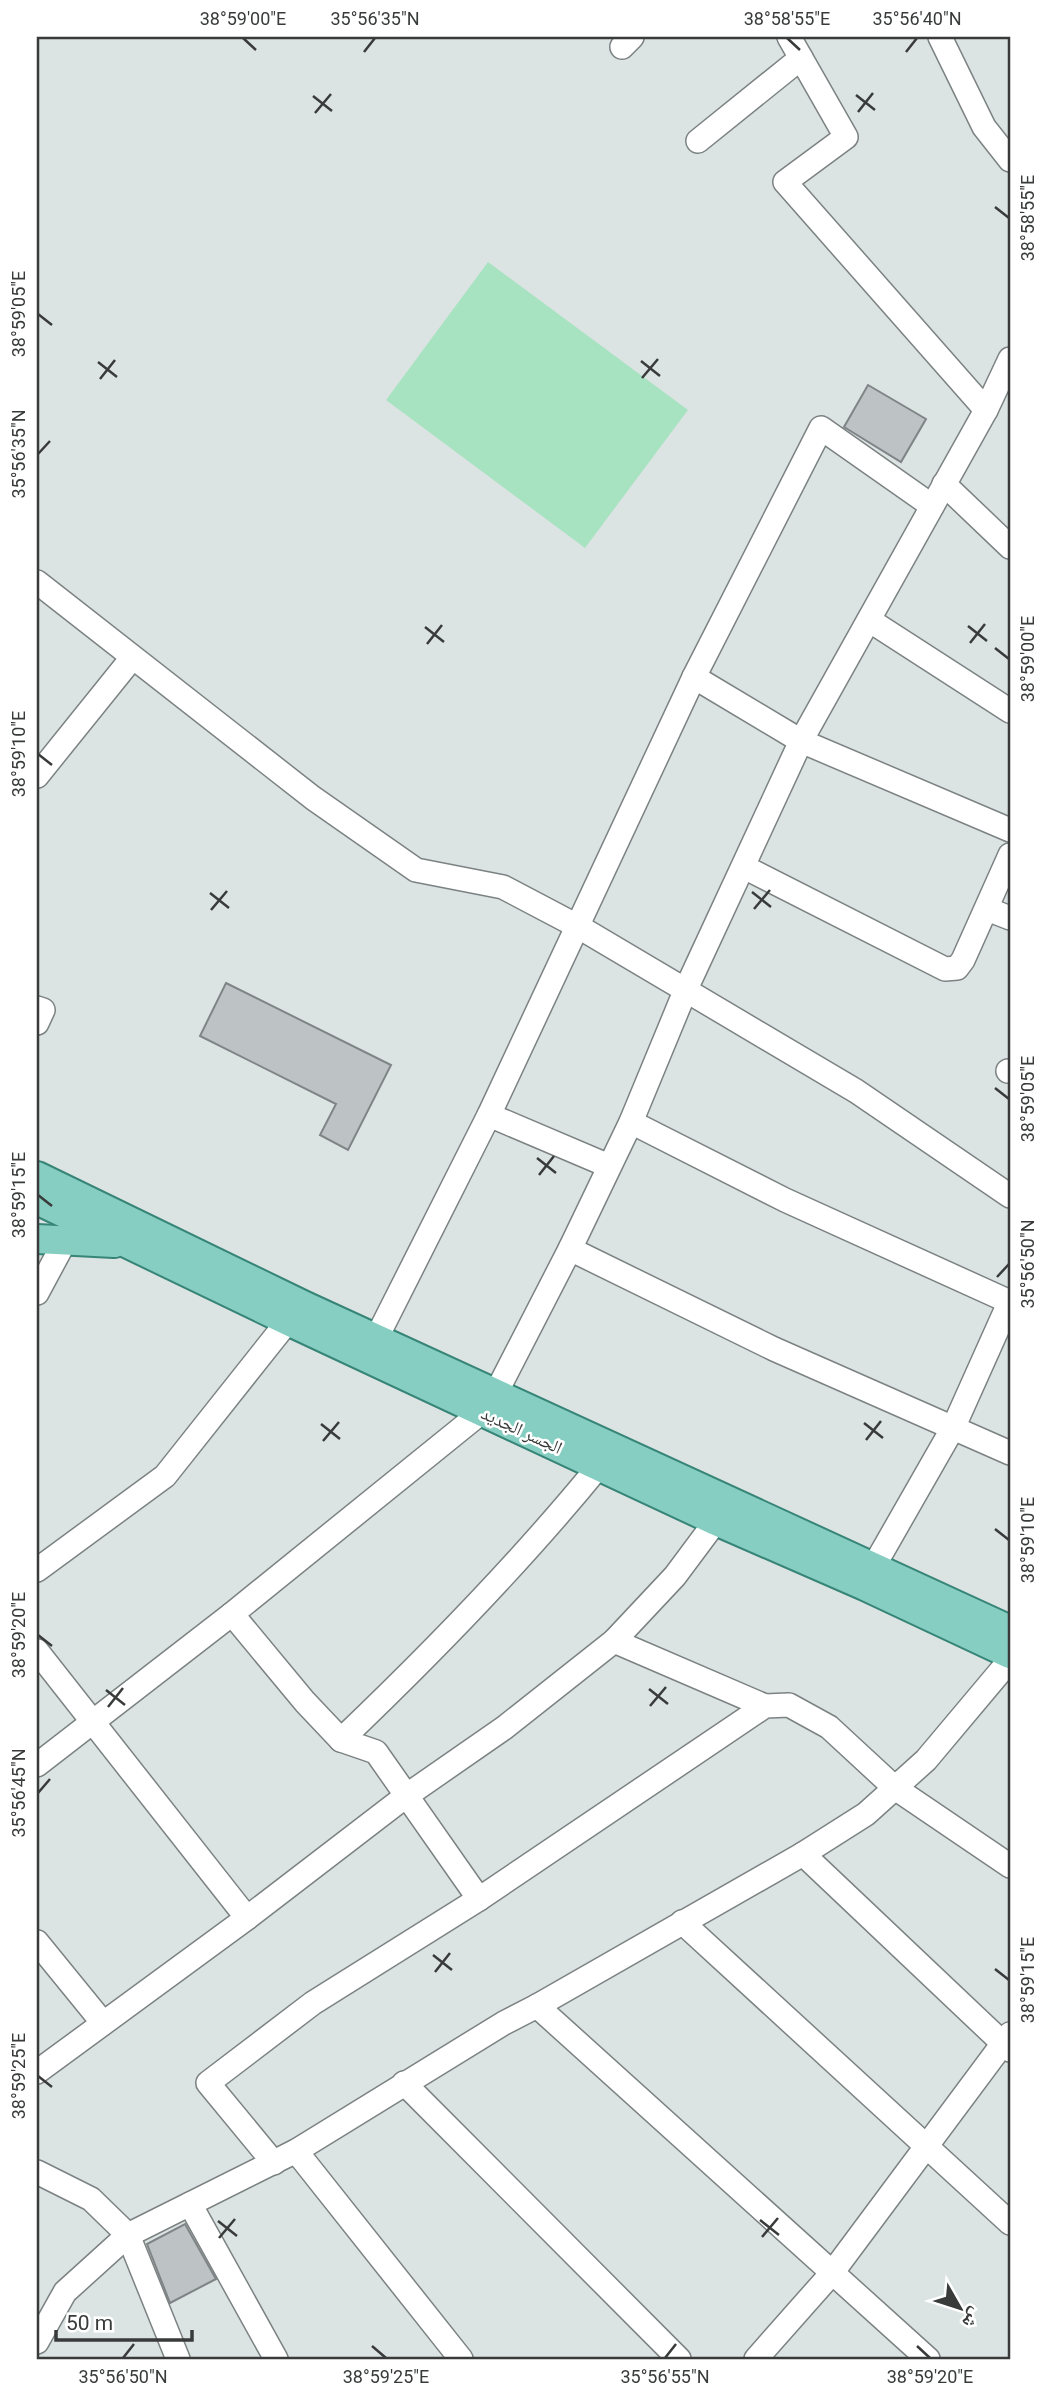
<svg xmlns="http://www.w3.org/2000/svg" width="1047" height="2396" font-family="Roboto,'Noto Naskh Arabic',sans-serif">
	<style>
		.green { fill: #a8e3c1 }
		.building { fill: #bdc3c5; stroke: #7f8486; stroke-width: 2 }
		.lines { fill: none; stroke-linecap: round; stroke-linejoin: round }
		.minor-casing { stroke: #7c8282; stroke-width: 26 }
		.major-casing { stroke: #368577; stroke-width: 32 }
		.minor { stroke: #fff; stroke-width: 23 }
		.major { stroke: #86cec1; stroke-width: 28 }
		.ticks { fill: none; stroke: #393b3b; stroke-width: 2.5 }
		.labels { text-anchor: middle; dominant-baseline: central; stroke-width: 5; stroke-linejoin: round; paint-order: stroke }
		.street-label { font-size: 18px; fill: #393b3b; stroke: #fff }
		.neatline { fill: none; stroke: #393b3b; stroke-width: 2.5 }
		.ticks-label { font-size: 18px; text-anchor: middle; fill: #393b3b }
	</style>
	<rect width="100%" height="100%" fill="#dce3e3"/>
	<!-- green -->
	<polygon class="green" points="488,262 688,410 585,548 386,400"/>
	<!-- building -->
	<g class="building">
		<polygon points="868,385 926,419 901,462 844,427"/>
		<polygon points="226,983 391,1065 348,1150 320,1135 336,1104 200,1036"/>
		<polygon points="185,2224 216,2279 170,2303 147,2244"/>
	</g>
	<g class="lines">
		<!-- minor casing -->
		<g class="minor-casing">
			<g id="minor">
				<polyline points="789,37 846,137 785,182 986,410"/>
				<polyline points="940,37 984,127 1010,160"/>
				<polyline points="622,47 632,37"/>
				<polyline points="698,141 801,58"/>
				<polyline points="944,484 1010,547"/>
				<polyline points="37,582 313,798 416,870 503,887 579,927 856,1091 1010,1196"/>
				<polyline points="869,620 1010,711"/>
				<polyline points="694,677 801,741 1010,830"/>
				<polyline points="37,776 132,658"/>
				<polyline points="744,867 945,969 957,968 963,960 1010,855"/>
				<polyline points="987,909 1010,918"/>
				<polyline points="37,1008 43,1010 37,1023"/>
				<polyline points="1008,1071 1010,1071"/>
				<polyline points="489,1115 609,1166"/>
				<polyline points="631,1122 785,1200 1010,1302"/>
				<polyline points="570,1249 774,1349 1010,1453"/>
				<polyline points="37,1293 65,1241"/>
				<polyline points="376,1339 489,1115 694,677 821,428 932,506"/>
				<polyline points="874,1566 954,1426 1010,1301"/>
				<polyline points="37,1570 165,1476 288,1321"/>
				<path d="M232 1614 305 1702 341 1740C431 1654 520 1563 599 1466"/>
				<polyline points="614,1641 765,1706"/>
				<polyline points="37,1651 247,1918"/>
				<polyline points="341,1740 376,1752 479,1899"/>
				<polyline points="37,1765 232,1614 483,1411 496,1393 570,1249 631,1122 686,989 801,741 986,410 1010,359"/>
				<polyline points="803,1854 1010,2050"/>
				<polyline points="682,1922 1010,2223"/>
				<polyline points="37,1942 103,2023"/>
				<polyline points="537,2006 928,2359"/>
				<polyline points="37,2072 247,1918 406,1796 504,1728 614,1641 675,1576 716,1521"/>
				<polyline points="404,2083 679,2359"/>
				<polyline points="296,2151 461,2359"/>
				<polyline points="274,2163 208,2083 313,2003 479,1899 765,1706 789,1705 829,1727 895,1788 1010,1866"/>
				<polyline points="37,2172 91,2199 128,2235 296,2151 504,2023 537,2006 803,1854 866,1814 926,1760 1010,1660"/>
				<polyline points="190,2204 276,2359"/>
				<polyline points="37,2342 65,2292 128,2235 178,2359"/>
				<polyline points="756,2359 832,2273 1010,2034"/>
			</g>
		</g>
		<!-- major casing -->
		<g class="major-casing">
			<g id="major">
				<polyline points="37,1176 305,1306 1010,1630"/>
				<polyline points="37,1200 288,1321 716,1521 865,1586 1010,1654"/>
				<polyline points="37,1239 114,1243"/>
			</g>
		</g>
		<!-- minor -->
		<use href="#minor" class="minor"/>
		<!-- major -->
		<use href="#major" class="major"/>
	</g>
	<!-- ticks -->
	<path class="ticks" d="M243 38 256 50M787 38 800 50M364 52 375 38M906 52 917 38M856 95 875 110M313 96 332 111M858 112 873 93M315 113 331 94M995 207 1009 218M38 314 52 325M641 361 660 376M98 362 117 377M642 378 658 359M100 379 115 360M38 454 50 441M968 626 987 641M425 627 444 642M970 643 985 624M427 644 442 625M995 648 1009 659M38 754 52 765M752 892 771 907M210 893 229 908M754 909 770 890M211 910 227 891M995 1088 1009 1099M537 1158 556 1173M539 1175 554 1156M38 1195 52 1206M997 1277 1009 1264M864 1423 883 1438M321 1424 340 1439M866 1440 881 1421M323 1441 339 1422M995 1529 1009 1540M38 1635 52 1646M649 1689 668 1704M106 1690 125 1705M650 1706 666 1687M108 1707 123 1688M38 1793 50 1779M433 1955 452 1970M995 1969 1009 1980M435 1972 450 1953M38 2076 52 2087M760 2220 779 2235M218 2221 237 2236M762 2237 778 2218M219 2238 235 2219M372 2346 386 2358M917 2346 930 2358M123 2358 134 2344M665 2358 676 2344"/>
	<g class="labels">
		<!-- street labels -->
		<g class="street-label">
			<text transform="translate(522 1430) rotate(25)">الجسر الجديد</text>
		</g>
	</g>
	<!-- border -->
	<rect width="1047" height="2396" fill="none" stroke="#ffffff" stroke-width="77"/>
	<!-- north arrow -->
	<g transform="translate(960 2308) rotate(129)" stroke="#ffffff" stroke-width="5" paint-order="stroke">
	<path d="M0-5L12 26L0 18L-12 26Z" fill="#393b3b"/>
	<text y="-10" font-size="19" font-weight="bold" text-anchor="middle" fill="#393b3b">ش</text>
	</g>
	<!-- scale -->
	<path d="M56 2330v10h136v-10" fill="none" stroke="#393b3b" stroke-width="3.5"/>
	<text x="66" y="2330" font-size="21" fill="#393b3b" stroke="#ffffff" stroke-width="5" paint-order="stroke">50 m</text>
	<rect x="38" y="38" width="971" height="2320" class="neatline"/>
	<g class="ticks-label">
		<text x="243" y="25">38°59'00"E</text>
		<text x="375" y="25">35°56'35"N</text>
		<text x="787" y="25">38°58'55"E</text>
		<text x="917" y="25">35°56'40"N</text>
		<text transform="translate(1028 218) rotate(-90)" y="6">38°58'55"E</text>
		<text transform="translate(19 314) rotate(-90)" y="6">38°59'05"E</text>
		<text transform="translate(19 454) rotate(-90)" y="6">35°56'35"N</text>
		<text transform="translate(1028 659) rotate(-90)" y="6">38°59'00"E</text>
		<text transform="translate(19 754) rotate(-90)" y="6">38°59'10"E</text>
		<text transform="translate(1028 1099) rotate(-90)" y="6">38°59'05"E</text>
		<text transform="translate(19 1195) rotate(-90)" y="6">38°59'15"E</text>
		<text transform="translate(1028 1264) rotate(-90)" y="6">35°56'50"N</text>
		<text transform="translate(1028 1540) rotate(-90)" y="6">38°59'10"E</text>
		<text transform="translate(19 1635) rotate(-90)" y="6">38°59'20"E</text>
		<text transform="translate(19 1793) rotate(-90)" y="6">35°56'45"N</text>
		<text transform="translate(1028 1980) rotate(-90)" y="6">38°59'15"E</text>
		<text transform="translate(19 2076) rotate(-90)" y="6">38°59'25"E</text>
		<text x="123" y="2383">35°56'50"N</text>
		<text x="386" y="2383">38°59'25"E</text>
		<text x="665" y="2383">35°56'55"N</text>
		<text x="930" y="2383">38°59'20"E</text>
	</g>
</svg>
